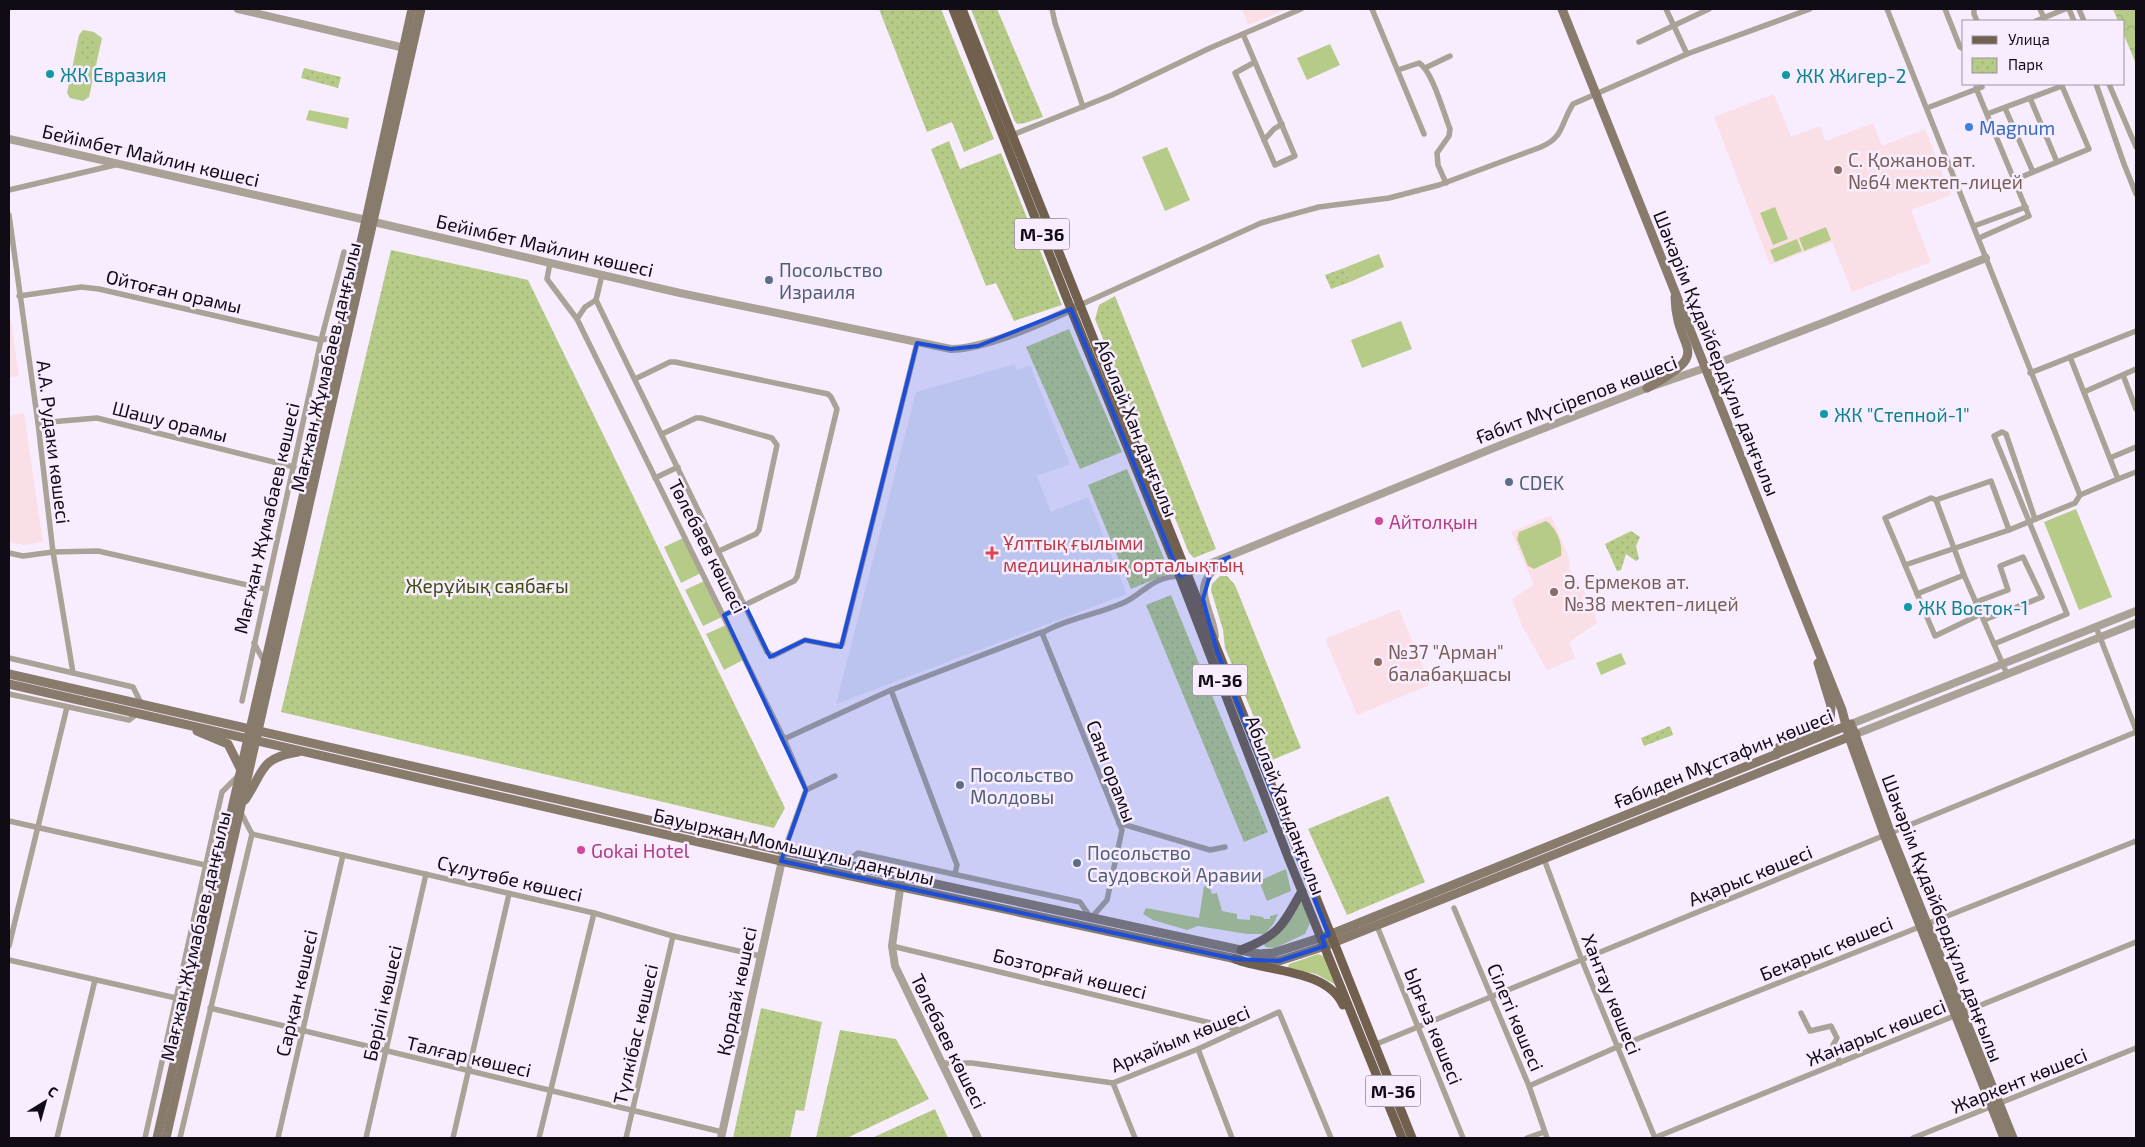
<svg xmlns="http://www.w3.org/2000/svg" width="2145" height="1147" font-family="'Exo 2',sans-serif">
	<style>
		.education { fill: #fae0e6 }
		.medical { fill: #e3e1f6 }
		.grass { fill: #b6cb88 }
		.forest { fill: url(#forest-crowns) }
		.park { fill: url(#park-dots) }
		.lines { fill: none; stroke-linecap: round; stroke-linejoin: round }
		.minor { stroke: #aba297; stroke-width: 5.5 }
		.tertiary { stroke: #aba297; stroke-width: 8 }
		.secondary { stroke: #897b6c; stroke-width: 9 }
		.primary { stroke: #70604d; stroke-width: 9 }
		.marked { fill: #1d4ed8; fill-opacity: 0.2; stroke: #1d4ed8; stroke-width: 4; stroke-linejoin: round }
		.culture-dot { fill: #0f9aa8; stroke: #f7edff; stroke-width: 2 }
		.shop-dot { fill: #3f7fe0; stroke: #f7edff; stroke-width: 2 }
		.education-dot { fill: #8d6e63; stroke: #f7edff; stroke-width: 2 }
		.service-dot { fill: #5c6f8a; stroke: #f7edff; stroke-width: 2 }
		.hotel-dot { fill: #d1479c; stroke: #f7edff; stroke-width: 2 }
		.health-dot { fill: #e0444e; stroke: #f7edff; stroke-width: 2 }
		.labels { text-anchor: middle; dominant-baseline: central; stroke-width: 5; stroke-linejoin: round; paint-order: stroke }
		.shield { fill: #f7edff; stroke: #564f5b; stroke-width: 1 }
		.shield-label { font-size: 18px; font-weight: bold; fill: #110b15 }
		.culture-label { font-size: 19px; fill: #0d838f; stroke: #f7edff; text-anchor: start }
		.shop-label { font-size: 19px; fill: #366cbe; stroke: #f7edff; text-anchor: start }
		.street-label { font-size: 19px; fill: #110b15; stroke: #f7edff }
		.education-label { font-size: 19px; fill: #785e54; stroke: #f7edff; text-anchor: start }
		.service-label { font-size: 19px; fill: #4e5e75; stroke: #f7edff; text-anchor: start }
		.hotel-label { font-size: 19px; fill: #b23c85; stroke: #f7edff; text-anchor: start }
		.health-label { font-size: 19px; fill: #be3a42; stroke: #f7edff; text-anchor: start }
		.park-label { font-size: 19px; fill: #3d4c0e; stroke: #f7edff }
	</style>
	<defs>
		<pattern id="forest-crowns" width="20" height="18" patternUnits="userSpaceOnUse" patternTransform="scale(1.25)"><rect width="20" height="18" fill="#b6cb88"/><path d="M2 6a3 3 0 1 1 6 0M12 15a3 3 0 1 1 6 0" fill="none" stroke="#9bad74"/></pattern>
		<pattern id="park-dots" width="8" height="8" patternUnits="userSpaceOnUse" patternTransform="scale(1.25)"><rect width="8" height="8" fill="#b6cb88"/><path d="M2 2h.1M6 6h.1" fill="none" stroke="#9bad74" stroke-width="1.8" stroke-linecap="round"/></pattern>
	</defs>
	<rect width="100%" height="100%" fill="#f7edff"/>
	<!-- education -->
	<g class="education">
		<polygon points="1242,9 1287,9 1248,25"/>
		<polygon points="1774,94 1791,137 1820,126 1826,141 1873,123 1882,146 1925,129 1951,195 1911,210 1931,262 1852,292 1832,242 1770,265 1714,117"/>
		<polygon points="9,321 11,321 19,376 9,377"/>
		<polygon points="9,409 10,416 24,413 43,542 25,545 9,542"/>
		<polygon points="1551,515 1570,560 1569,568 1593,605 1597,623 1569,642 1575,658 1547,670 1522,626 1512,599 1534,585 1511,532"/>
		<polygon points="1399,609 1430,685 1357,715 1325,639"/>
	</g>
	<!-- medical -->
	<polygon class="medical" points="1015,364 1017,370 1030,365 1070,464 1037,476 1051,512 1088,497 1127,594 836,704 916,392"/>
	<!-- grass -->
	<g class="grass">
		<polygon points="83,30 94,32 102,38 89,97 83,101 70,98 67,93 79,35"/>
		<polygon points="1330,44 1340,65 1307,80 1297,58"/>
		<polygon points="309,110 349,118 347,129 306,120"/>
		<polygon points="1167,147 1190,200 1165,211 1142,157"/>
		<polygon points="1775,207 1788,239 1773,245 1760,213"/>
		<polygon points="1826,227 1831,240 1804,251 1799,238"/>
		<polygon points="1797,239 1802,251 1775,262 1770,250"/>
		<polygon points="1379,254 1384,267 1350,282 1344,268"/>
		<polygon points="1401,321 1412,349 1362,368 1351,340"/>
		<polygon points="2076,509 2112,597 2079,610 2044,522"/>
		<path d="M1546 521C1556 527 1563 544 1561 556L1534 569 1528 566 1517 539 1519 532Z"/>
		<polygon points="683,538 701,573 681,583 664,547"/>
		<polygon points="704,581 722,617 703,626 685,590"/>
		<polygon points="726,625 743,660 724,670 706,634"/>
		<polygon points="1621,653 1626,664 1601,675 1596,663"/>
		<polygon points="1286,869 1291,891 1267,901 1259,881"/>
		<polygon points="1204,886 1210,887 1212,894 1217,893 1222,911 1237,914 1237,919 1250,920 1250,915 1263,917 1264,919 1270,919 1270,916 1278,914 1274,923 1265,934 1247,934 1198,926 1187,930 1153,920 1143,914 1146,908 1199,918"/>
		<path d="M1300 901 1303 904 1310 923 1305 934 1275 948 1266 947 1263 944C1282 934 1290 919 1300 901Z"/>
		<polygon points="1318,954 1326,957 1336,985 1316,974 1288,968 1289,964"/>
	</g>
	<!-- forest -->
	<polygon class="forest" points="2113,9 2136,9 2136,64 2124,35 2124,21 2118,21"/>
	<!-- park -->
	<g class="park">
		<polygon points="879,9 941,9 994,139 964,152 952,122 927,132"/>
		<polygon points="971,9 997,9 1043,117 1025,123 1017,124 1014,120"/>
		<polygon points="83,37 98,40 93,63 78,60"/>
		<polygon points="304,68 341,77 338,88 301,78"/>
		<polygon points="949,141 960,169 1001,153 1062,305 1014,321 996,283 986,286 931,149"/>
		<polygon points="391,250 528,280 785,808 774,828 281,712"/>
		<polygon points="1344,268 1350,282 1331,289 1325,275"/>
		<polygon points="1115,296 1216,549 1194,558 1189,553 1095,319 1099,305"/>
		<polygon points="1069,329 1122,452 1080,469 1026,347"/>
		<polygon points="1127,469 1170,573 1131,589 1088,485"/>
		<polygon points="1631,531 1640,537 1636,546 1639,559 1636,561 1626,554 1621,570 1617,571 1605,544"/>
		<polygon points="1220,576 1227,576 1235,585 1301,748 1272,760 1225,648 1223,630 1211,590 1212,584"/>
		<polygon points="1171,595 1268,832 1244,842 1146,605"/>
		<polygon points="1670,726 1673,735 1644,746 1641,738"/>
		<polygon points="1388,796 1425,882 1347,915 1308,829"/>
		<polygon points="761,1008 822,1022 804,1111 796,1110 790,1138 733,1138"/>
		<polygon points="840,1030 896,1039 929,1099 847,1138 816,1138"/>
		<polygon points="935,1109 948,1138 872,1138"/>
	</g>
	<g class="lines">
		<!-- minor -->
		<g class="minor">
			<polyline points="1052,9 1055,23 1083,107"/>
			<polyline points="1372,9 1424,134"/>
			<polyline points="1666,9 1687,54"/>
			<polyline points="1887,9 2080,495"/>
			<polyline points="1945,9 1960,47 1964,49"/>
			<polyline points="1974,9 1974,14 1977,21"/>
			<polyline points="2040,9 2044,18"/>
			<polyline points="2069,9 2074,21"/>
			<polyline points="2079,9 2084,21"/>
			<polyline points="2036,21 2065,9"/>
			<polyline points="1243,34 1295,156 1275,165 1235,73 1255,62"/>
			<polyline points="1639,42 1709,9"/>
			<polyline points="1425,68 1450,56"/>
			<path d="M1398 70 1419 63C1432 70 1444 114 1450 129L1449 136 1437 153 1438 165 1446 183"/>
			<polyline points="2096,84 2124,164 2136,194"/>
			<polyline points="2109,84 2136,147"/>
			<polyline points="1976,88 2029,216 1979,238"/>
			<polyline points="2030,98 2057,162"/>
			<polyline points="1927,108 1982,87 1981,84"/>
			<polyline points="2005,108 2033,172"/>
			<polyline points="1987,114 2062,86 2089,149 2014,180"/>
			<polyline points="1010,136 1112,95 1210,48 1301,9"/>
			<polyline points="1264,140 1274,129 1282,124"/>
			<polyline points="9,190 119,164"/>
			<polyline points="9,215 38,423 53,552 73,673"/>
			<polyline points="1974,226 2026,207"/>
			<polyline points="550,263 547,279 577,319 784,739 806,790 784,851"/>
			<polyline points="602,275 596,300 767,652 773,656 805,640 835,646 842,644 917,343"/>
			<polyline points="19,296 81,287 99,289 321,340 338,337"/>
			<path d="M1080 305 1261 223 1319 207 1389 198 1439 185 1541 147C1564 137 1560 125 1573 104L1687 54 1810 9"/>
			<polyline points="577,319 585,307 596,300"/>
			<polyline points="2030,373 2136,331"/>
			<polyline points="2123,375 2136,409"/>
			<polyline points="635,379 670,362 675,362 828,394 831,397 837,409 797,577 794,581 724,615"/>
			<polyline points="2084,392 2136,369"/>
			<polyline points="38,423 97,418 294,467"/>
			<polyline points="662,434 696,418 701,418 772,438 777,445 759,530 756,534 719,551"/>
			<polyline points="2110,458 2136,447"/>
			<polyline points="655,478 678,467"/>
			<polyline points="2118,479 2136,472"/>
			<polyline points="1936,500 1931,498 1885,518 1935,636 1981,614"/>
			<polyline points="2009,530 2075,503 2080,495 2118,479 2070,357"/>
			<polyline points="9,553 23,556 53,552 98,551 265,589"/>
			<polyline points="1905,565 2009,530 1991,481 1936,500 1964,575 2007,674"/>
			<polyline points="1917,594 1964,575"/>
			<polyline points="1976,602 2008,590 2000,566 2023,557 2042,597 1984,620"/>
			<polyline points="2096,627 2136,730"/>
			<polyline points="254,643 265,663"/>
			<polyline points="1994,644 2067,614 1994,436 2002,432 2006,434 2035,519"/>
			<polyline points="9,658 133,687 141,703"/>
			<polyline points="891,690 957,865 955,874"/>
			<polyline points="9,694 129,720 138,713"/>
			<polyline points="242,701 321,340 344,252"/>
			<polyline points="784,739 891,690 1042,632"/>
			<polyline points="806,790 835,776"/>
			<polyline points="9,821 205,865"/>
			<polyline points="1119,823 1210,850 1225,847"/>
			<polyline points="252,834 594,913 673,936 760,956"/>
			<polyline points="1544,859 1581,958 1655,1138"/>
			<path d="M845 863 858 853 1080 902 1091 918 1107 900 1122 830 1042 633C1064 619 1100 614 1125 602 1147 591 1151 577 1180 576"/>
			<polyline points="1454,908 1529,1086 1547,1138"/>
			<polyline points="1377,926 1463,1138"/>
			<polyline points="9,946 67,707"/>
			<polyline points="892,946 1240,1030"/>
			<polyline points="9,960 176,998"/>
			<polyline points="210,1008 722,1132"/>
			<polyline points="1801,1013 1810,1031 1831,1026 1837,1038 1833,1045 1840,1063"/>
			<polyline points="1374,1045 2136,732"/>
			<polyline points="1198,1049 1232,1138"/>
			<polyline points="942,1063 972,1063 1113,1083 1198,1049 1279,1012 1331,1138"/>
			<polyline points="1113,1083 1135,1138"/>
			<polyline points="1529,1086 1617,1047 2136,841"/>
			<polyline points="57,1138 95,980"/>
			<polyline points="145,1138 222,792 239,775"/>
			<polyline points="180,1138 252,834 240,811"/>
			<polyline points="278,1138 343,855"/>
			<polyline points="366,1138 426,874"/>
			<polyline points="453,1138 509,894"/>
			<polyline points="539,1138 594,913"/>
			<polyline points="626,1138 673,936"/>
			<polyline points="1527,1138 1544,1132"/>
			<polyline points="1654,1138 2136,942"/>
			<polyline points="1913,1138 2136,1048"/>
		</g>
		<!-- tertiary -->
		<g class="tertiary">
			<polyline points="238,9 409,49"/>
			<polyline points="9,139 366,220"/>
			<path d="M374 222 680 293 951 349C986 349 1047 321 1080 305"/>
			<polyline points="1182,575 1496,447 1647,388 1705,368 1825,322 1986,258"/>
			<path d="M1215 636C1211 604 1188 589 1222 562"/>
			<polyline points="1851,724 2136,611"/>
			<polyline points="1856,734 2136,623"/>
			<polyline points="901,882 892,946 895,966 978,1138"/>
			<polyline points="721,1138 784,851"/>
		</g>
		<!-- secondary -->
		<g class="secondary">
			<polyline points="1562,9 1842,710 1849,737 1885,837 2004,1138"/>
			<path d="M1647 388C1717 349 1676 355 1675 297"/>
			<polyline points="9,674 784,851 1259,954 1273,953 1329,935 1851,724"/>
			<polyline points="9,684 781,861 1241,960"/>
			<polyline points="1853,729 1891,834 2013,1138"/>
			<polyline points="197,731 228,744 241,770"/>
			<polyline points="1776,755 1779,747 1823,730 1830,723 1831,706 1818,663"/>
			<path d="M245 800C264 772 259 758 298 752"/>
			<polyline points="1254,961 1279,961 1325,946 1856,734"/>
			<polyline points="157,1138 366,220 412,9"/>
			<polyline points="166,1138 421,9"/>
		</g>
		<!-- primary -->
		<g class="primary">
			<polyline points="953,9 1071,309 1173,559 1288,857 1402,1138"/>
			<polyline points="962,9 1412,1138"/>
			<path d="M1241 950C1281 934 1282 926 1302 891"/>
			<path d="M1235 959C1268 972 1327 969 1343 1005"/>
		</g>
	</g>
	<!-- marked area -->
	<path class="marked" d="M1071 309 1180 576 1229 557 1211 571 1203 599 1217 651 1329 935 1322 937 1325 946 1279 961 1235 959 781 861 806 790 724 615 745 605 770 657 805 640 841 647 917 343 951 349 978 346Z"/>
	<!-- markers -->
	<g class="culture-dot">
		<circle cx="50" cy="74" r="5"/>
		<circle cx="1786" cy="75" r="5"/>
		<circle cx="1824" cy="414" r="5"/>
		<circle cx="1908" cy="607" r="5"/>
	</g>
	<circle class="shop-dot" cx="1969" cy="127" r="5"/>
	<g class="education-dot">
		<circle cx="1838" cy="170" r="5"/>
		<circle cx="1554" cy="592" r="5"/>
		<circle cx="1378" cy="662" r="5"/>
	</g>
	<g class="service-dot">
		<circle cx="769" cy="280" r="5"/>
		<circle cx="1509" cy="482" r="5"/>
		<circle cx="960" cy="785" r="5"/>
		<circle cx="1077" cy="863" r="5"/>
	</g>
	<g class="hotel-dot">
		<circle cx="1379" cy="521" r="5"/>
		<circle cx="581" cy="850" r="5"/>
	</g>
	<path class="health-dot" d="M989.5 545.5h5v5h5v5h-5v5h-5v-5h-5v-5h5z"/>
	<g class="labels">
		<!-- shield labels -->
		<g class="shield">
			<rect x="1014.5" y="218.5" width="55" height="31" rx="4"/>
			<rect x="1192.5" y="664.5" width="55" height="31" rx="4"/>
			<rect x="1365.5" y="1075.5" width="55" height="31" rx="4"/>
		</g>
		<g class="shield-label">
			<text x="1042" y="234">M-36</text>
			<text x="1220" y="680">M-36</text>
			<text x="1393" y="1091">M-36</text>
		</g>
		<!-- culture labels -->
		<g class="culture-label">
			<text x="60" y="74">ЖК Евразия</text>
			<text x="1796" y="75">ЖК Жигер-2</text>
			<text x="1834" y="414">ЖК "Степной-1"</text>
			<text x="1918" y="607">ЖК Восток-1</text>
		</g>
		<!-- shop labels -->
		<g class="shop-label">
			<text x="1979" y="127">Magnum</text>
		</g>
		<!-- street labels -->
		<g class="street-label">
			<text transform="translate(151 155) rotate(13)">Бейімбет Майлин көшесі</text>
			<text transform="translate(545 245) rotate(13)">Бейімбет Майлин көшесі</text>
			<text transform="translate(174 291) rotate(13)">Ойтоған орамы</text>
			<text transform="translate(1717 353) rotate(68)">Шәкәрім Құдайбердіұлы даңғылы</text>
			<text transform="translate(325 367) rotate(-77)">Мағжан Жұмабаев даңғылы</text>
			<text transform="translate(1576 399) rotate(-21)">Ғабит Мүсірепов көшесі</text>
			<text transform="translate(170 421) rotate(14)">Шашу орамы</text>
			<text transform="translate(1137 428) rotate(68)">Абылай Хан даңғылы</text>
			<text transform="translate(54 442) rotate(83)">А.А. Рудаки көшесі</text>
			<text transform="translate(266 518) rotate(-77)">Мағжан Жұмабаев көшесі</text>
			<text transform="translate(708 546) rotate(63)">Төлебаев көшесі</text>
			<text transform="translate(1723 758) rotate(-22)">Ғабиден Мұстафин көшесі</text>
			<text transform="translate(1112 771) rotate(69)">Саян орамы</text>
			<text transform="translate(1286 805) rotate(69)">Абылай Хан даңғылы</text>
			<text transform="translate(794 846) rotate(13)">Бауыржан Момышұлы даңғылы</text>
			<text transform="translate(1750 875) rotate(-22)">Ақарыс көшесі</text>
			<text transform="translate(510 878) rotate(13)">Сұлутөбе көшесі</text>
			<text transform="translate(1943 918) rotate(69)">Шәкәрім Құдайбердіұлы даңғылы</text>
			<text transform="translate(195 936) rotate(-77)">Мағжан Жұмабаев даңғылы</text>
			<text transform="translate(1826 948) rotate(-22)">Бекарыс көшесі</text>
			<text transform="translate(1070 973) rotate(14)">Бозторғай көшесі</text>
			<text transform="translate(736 991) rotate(-78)">Қордай көшесі</text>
			<text transform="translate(296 993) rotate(-77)">Сарқан көшесі</text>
			<text transform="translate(1612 994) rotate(68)">Хантау көшесі</text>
			<text transform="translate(382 1003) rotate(-77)">Бөрілі көшесі</text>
			<text transform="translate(1516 1017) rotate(67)">Сілеті көшесі</text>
			<text transform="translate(1434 1026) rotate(68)">Ырғыз көшесі</text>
			<text transform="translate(1876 1032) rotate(-22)">Жанарыс көшесі</text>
			<text transform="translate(635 1034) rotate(-77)">Түлкібас көшесі</text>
			<text transform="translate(1180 1038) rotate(-22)">Арқайым көшесі</text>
			<text transform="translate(949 1041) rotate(64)">Төлебаев көшесі</text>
			<text transform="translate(469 1056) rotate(13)">Талғар көшесі</text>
			<text transform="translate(2019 1080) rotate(-22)">Жаркент көшесі</text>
		</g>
		<!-- education labels -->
		<g class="education-label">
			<text x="1848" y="159">С. Қожанов ат.<tspan x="1848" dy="22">№64 мектеп-лицей</tspan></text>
			<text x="1564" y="581">Ә. Ермеков ат.<tspan x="1564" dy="22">№38 мектеп-лицей</tspan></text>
			<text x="1388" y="651">№37 "Арман"<tspan x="1388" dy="22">балабақшасы</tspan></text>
		</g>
		<!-- service labels -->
		<g class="service-label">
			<text x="779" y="269">Посольство<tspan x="779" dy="22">Израиля</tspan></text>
			<text x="1519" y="482">CDEK</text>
			<text x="970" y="774">Посольство<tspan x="970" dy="22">Молдовы</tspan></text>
			<text x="1087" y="852">Посольство<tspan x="1087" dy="22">Саудовской Аравии</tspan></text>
		</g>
		<!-- hotel labels -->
		<g class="hotel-label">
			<text x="1389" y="521">Айтолқын</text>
			<text x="591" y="850">Gokai Hotel</text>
		</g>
		<!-- health labels -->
		<g class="health-label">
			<text x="1003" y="542">Ұлттық ғылыми<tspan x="1003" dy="22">медициналық орталықтың</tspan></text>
		</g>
		<!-- park labels -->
		<g class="park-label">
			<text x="487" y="585">Жерұйық саябағы</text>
		</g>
	</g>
	<!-- border -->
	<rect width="2145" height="1147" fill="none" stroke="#110b15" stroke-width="20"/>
	<!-- legend -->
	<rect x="1962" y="20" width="162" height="65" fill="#f7edff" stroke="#9b93a1"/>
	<rect x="1972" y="36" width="25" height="8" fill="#70604d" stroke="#9b93a1"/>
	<text x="2008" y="45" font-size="15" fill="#110b15">Улица</text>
	<rect x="1972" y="58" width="25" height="15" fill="url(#park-dots)" stroke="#9b93a1"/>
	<text x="2008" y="70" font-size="15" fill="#110b15">Парк</text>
	<!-- north arrow -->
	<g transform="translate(45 1102) rotate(37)" stroke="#f7edff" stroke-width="4" paint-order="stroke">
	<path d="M0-4L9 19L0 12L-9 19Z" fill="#110b15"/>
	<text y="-8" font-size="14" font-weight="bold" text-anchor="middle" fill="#110b15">С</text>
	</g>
</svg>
